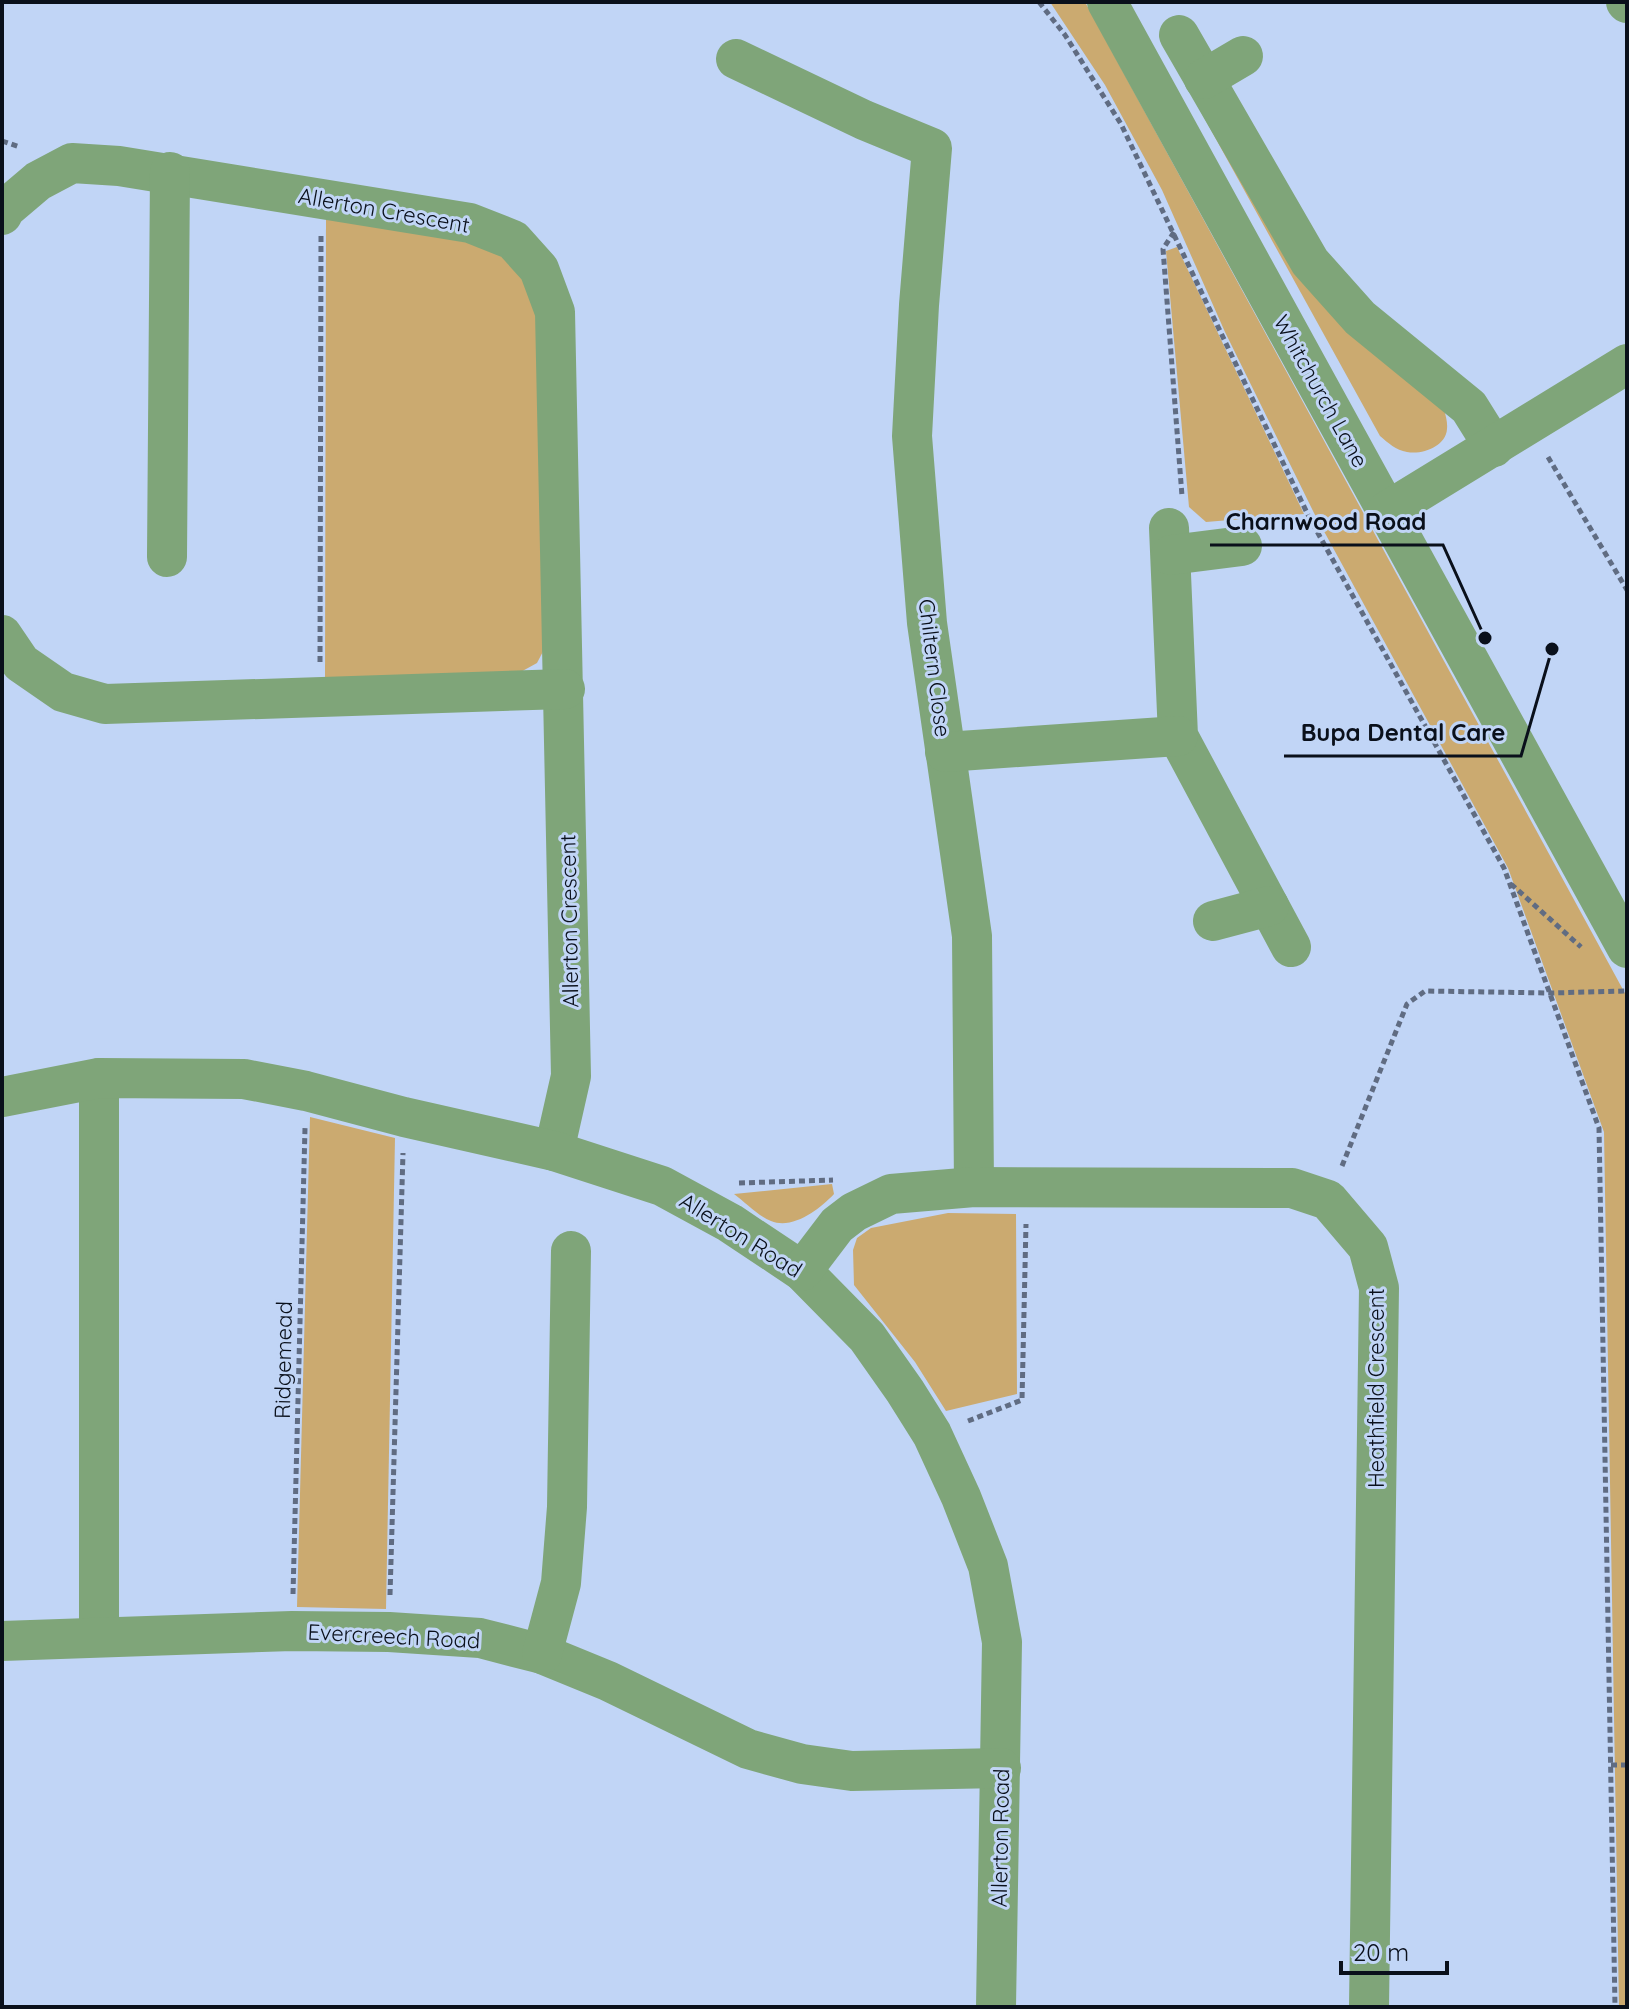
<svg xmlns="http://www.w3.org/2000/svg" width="1629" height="2009" font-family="Quicksand,sans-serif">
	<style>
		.green { fill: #cbaa70 }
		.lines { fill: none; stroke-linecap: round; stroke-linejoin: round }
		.path { stroke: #606c82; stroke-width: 5; stroke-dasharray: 6 4; stroke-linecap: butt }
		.minor { stroke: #7fa579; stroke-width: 40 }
		.labels { text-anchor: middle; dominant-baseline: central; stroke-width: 6; stroke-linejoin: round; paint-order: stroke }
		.street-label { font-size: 22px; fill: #0a101b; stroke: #c1d5f6 }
		.leader { fill: none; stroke: #0a101b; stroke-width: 3 }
		.callout-dot { fill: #0a101b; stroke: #c1d5f6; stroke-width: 3 }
		.callout-label { font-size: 24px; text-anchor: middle; font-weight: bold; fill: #0a101b; stroke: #c1d5f6; stroke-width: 6; stroke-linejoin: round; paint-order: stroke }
	</style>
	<rect width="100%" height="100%" fill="#c1d5f6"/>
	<!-- green -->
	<g class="green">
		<polygon points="1050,2 1085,2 1627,997 1627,2007 1619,2007 1604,1132 1508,868 1314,513 1225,332 1162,190 1105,85"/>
		<path d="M1165 31 1293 258 1439 398C1443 407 1448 418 1447 429 1446 446 1423 455 1407 452 1396 450 1388 443 1380 436L1159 36Z"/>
		<polygon points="326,216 498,248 535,292 549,640 537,663 517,674 325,681"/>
		<polygon points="1177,247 1304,514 1206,522 1189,507 1166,251"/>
		<polygon points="310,1117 395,1138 386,1609 297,1607"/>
		<path d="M832 1184 834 1194C820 1209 793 1230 771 1221 758 1216 745 1202 734 1194Z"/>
		<polygon points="948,1213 1016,1214 1017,1394 946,1411 915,1362 854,1285 853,1250 857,1238 871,1228"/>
	</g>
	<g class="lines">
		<!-- path -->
		<g class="path">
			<polyline points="1039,2 1065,35 1121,124 1309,517 1504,868 1599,1128 1615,2007"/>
			<polyline points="2,141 20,147"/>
			<polyline points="1174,232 1163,249 1182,496"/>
			<polyline points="1548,457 1627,590"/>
			<polyline points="1269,524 1311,520"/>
			<polyline points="320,662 321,236"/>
			<polyline points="1511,884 1581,947"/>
			<polyline points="1342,1166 1407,1004 1425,991 1550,993 1627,991"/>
			<polyline points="739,1183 833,1180"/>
			<polyline points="968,1421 1022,1400 1026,1224"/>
			<polyline points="293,1594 305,1128"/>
			<polyline points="390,1595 403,1153"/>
			<polyline points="1611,1765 1627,1765"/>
		</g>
		<!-- minor -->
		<g class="minor">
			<polyline points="1107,2 1627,948"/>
			<polyline points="1626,2 1627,3"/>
			<polyline points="1179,35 1310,262 1360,318 1469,407 1494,447"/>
			<polyline points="736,59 864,120 932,148 919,305 912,436 927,623 972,936 974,1187"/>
			<polyline points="1204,79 1243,56"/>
			<polyline points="2,215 5,209 38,181 72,163 119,166 470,223 513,240 539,269 555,312 571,1076 554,1151"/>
			<polyline points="1387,511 1627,364"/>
			<polyline points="1169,528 1178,736 1291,947"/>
			<polyline points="1171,555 1242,546"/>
			<polyline points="167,557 170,172"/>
			<polyline points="2,635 21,663 63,692 105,704 565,689"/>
			<polyline points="945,752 1178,736"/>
			<polyline points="1213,921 1269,906"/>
			<polyline points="99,1078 99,1636"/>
			<polyline points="2,1097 99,1078 244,1079 306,1091 404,1117 554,1151 662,1186 730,1223 802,1271 867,1337 905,1391 932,1434 961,1497 988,1566 1002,1642 996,2007"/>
			<polyline points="802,1271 837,1225 854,1212 891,1194 974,1187 1292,1188 1328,1200 1368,1247 1379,1288 1369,2007"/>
			<polyline points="2,1641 292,1631 389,1632 480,1638 542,1654 608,1681 748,1749 802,1764 852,1771 1001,1768"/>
			<polyline points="542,1654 561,1583 567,1507 571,1251"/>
		</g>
	</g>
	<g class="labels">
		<!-- street labels -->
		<g class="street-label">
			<text transform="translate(384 210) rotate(10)">Allerton Crescent</text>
			<text transform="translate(1321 391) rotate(61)">Whitchurch Lane</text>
			<text transform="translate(935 668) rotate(83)">Chiltern Close</text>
			<text transform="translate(569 921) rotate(-91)">Allerton Crescent</text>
			<text transform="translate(741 1235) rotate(32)">Allerton Road</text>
			<text transform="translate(283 1360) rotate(-89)">Ridgemead</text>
			<text transform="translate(1376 1388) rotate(-90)">Heathfield Crescent</text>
			<text transform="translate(394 1636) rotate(3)">Evercreech Road</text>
			<text transform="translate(1000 1838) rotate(-89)">Allerton Road</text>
		</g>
	</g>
	<!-- callouts -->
	<path class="leader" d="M1485 638L1443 545H1210M1552 649L1521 756H1284"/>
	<g class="callout-dot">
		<circle cx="1485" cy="638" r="8"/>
		<circle cx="1552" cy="649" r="8"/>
	</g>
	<g class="callout-label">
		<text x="1326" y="530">Charnwood Road</text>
		<text x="1403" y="741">Bupa Dental Care</text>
	</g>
	<!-- border -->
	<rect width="1629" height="2009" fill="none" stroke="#0a101b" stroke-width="8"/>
	<!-- scale -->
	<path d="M1341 1961v12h106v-12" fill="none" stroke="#0a101b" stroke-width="4"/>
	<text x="1353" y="1961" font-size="24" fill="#0a101b" stroke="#c1d5f6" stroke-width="6" paint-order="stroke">20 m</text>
</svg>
